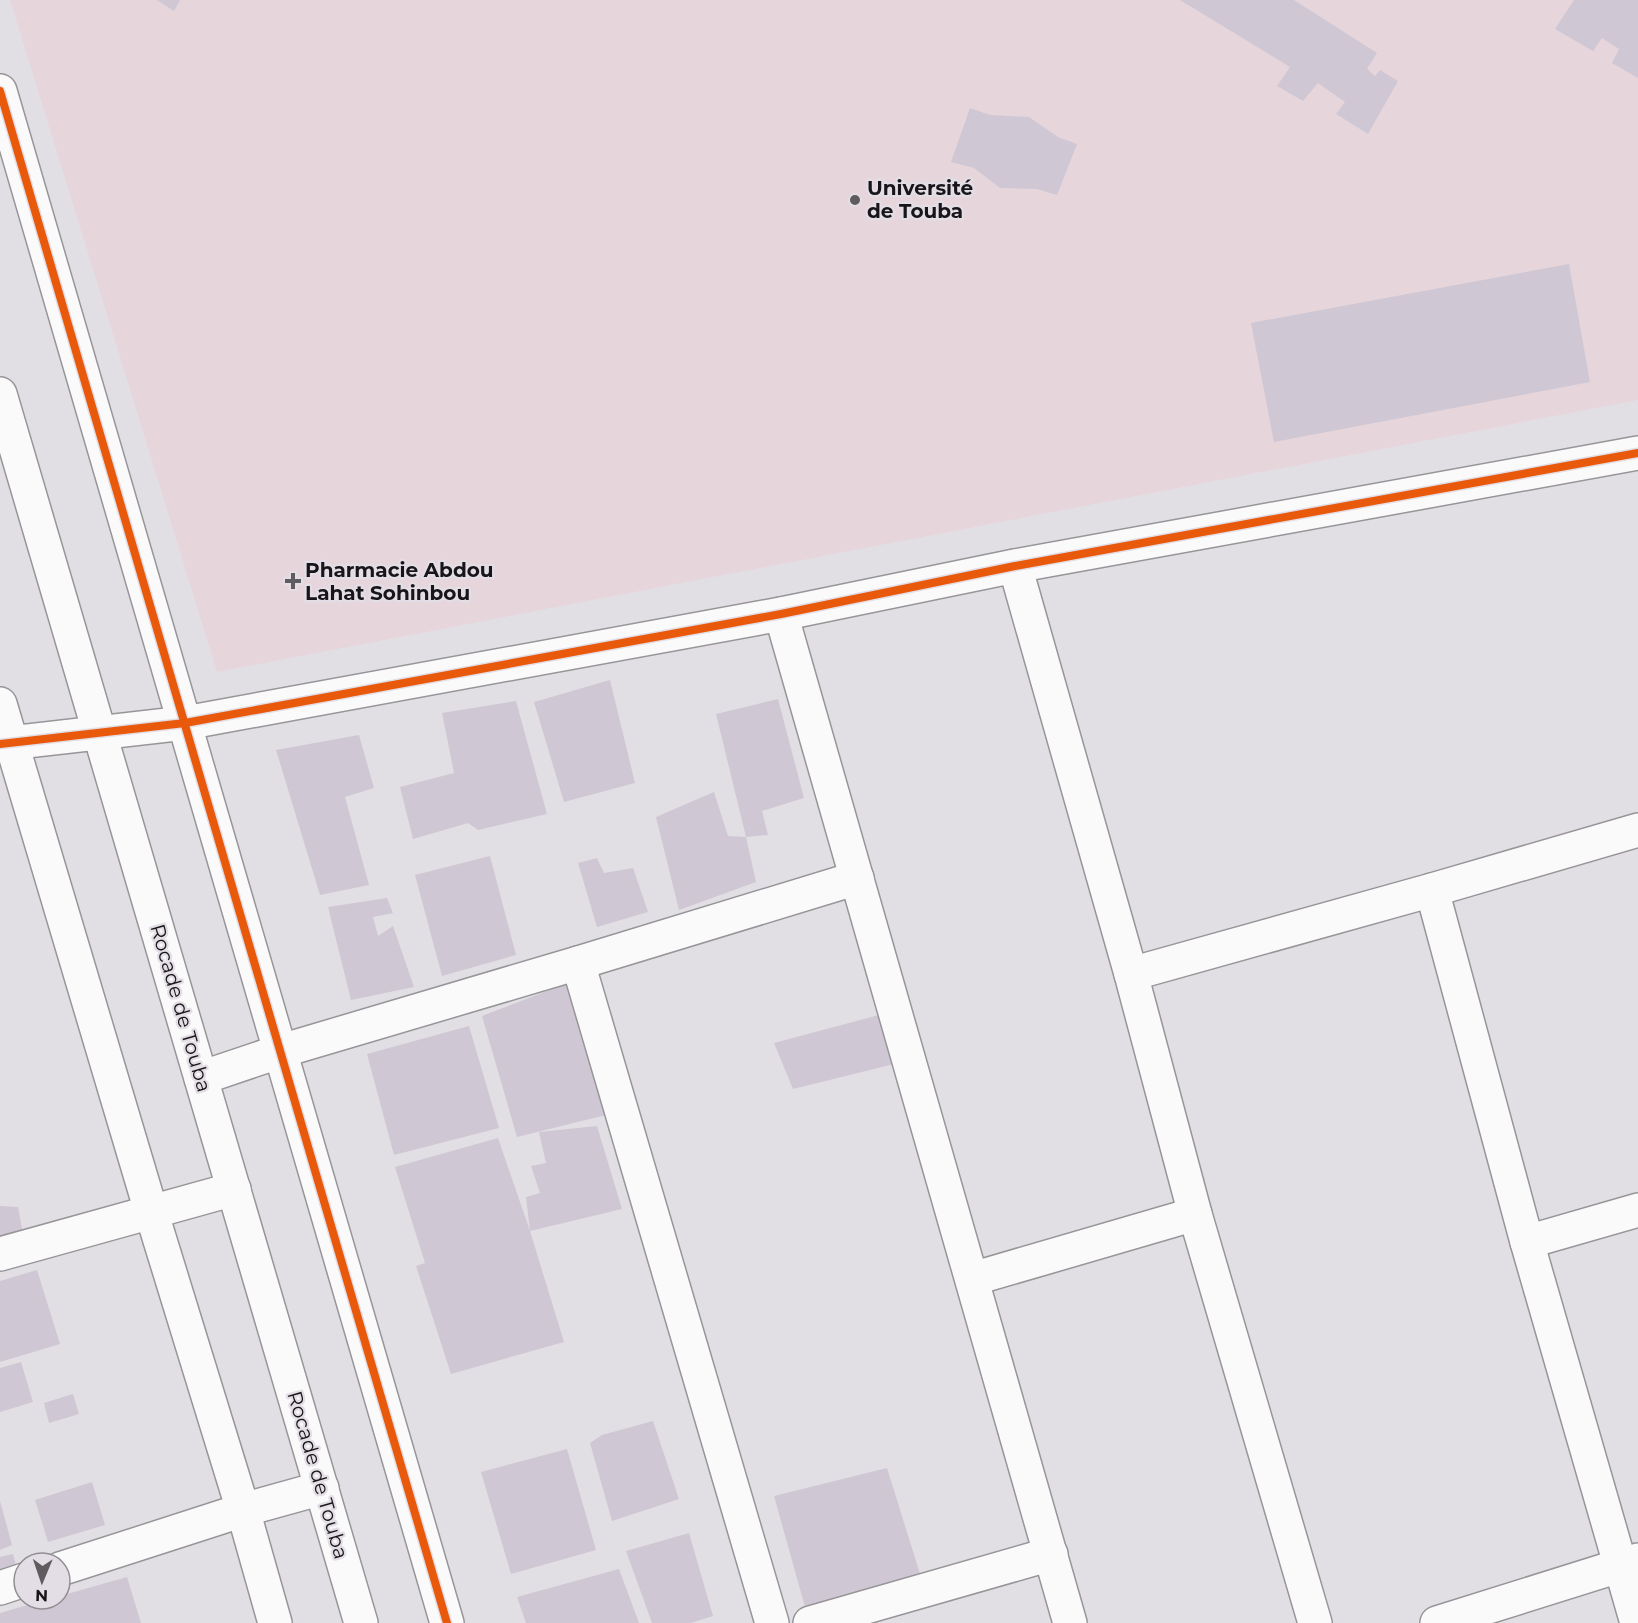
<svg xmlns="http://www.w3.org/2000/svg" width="1638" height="1623" font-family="Montserrat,sans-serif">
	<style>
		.education { fill: #e6d6db }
		.building { fill: #cfc7d3 }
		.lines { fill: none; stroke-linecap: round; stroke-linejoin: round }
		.minor-casing { stroke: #979598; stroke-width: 36 }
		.major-casing { stroke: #979598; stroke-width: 36 }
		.minor { stroke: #fbfafb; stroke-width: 33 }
		.major { stroke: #fbfafb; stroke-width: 33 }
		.cycleway-casing { stroke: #e3dee5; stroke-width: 11 }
		.cycleway { stroke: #e8590c; stroke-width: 8 }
		.poi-dot { fill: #5e5c5f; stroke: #e3dee5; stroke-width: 2 }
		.labels { text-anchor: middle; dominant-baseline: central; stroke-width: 4.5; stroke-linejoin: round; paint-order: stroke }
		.poi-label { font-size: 20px; font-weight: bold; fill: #171518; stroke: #e3dee5; text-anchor: start }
		.street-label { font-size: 20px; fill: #171518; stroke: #e3dee5 }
	</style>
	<rect width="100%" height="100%" fill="#e2dfe4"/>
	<!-- education -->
	<polygon class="education" points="10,0 1638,0 1638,400 217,672"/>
	<!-- building -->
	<g class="building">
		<polygon points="157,0 180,0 174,11"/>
		<polygon points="1180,0 1294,0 1377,53 1367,69 1375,76 1380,70 1398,81 1368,134 1336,114 1345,102 1318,83 1303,101 1277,86 1290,67"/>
		<polygon points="1574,0 1638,0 1638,78 1612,63 1619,49 1602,38 1593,51 1555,29"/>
		<polygon points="970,108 990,115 1029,117 1058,137 1077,144 1057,195 1037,189 1000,188 974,168 951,162"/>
		<polygon points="1569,264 1590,382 1274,442 1251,323"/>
		<polygon points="610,680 635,783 564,802 534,702"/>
		<polygon points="778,699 804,798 762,811 768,835 746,837 716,714"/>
		<polygon points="516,701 547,814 478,830 468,823 413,839 400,787 454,773 442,713"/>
		<polygon points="359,735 374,788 345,797 369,885 320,895 276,750"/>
		<polygon points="714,792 728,836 746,837 756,882 679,910 656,817"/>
		<polygon points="490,856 516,955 442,976 415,875"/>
		<polygon points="597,858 604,873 633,868 648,912 597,927 578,863"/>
		<polygon points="387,898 393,913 373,917 378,936 393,926 414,987 351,1000 328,907"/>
		<polygon points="568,983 606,1115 517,1137 482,1016"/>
		<polygon points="879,1015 894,1064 793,1089 774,1043"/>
		<polygon points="469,1026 499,1128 394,1155 367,1054"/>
		<polygon points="597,1126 622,1209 530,1231 564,1342 451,1374 416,1266 425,1263 395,1167 498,1138 530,1231 526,1197 540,1193 531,1166 546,1163 539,1132"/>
		<polygon points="0,1206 18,1207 23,1234 0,1238"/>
		<polygon points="37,1270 60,1344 0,1362 0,1281"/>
		<polygon points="21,1362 33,1402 0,1412 0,1368"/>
		<polygon points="73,1394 79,1414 49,1423 44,1403"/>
		<polygon points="653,1421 679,1499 612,1521 590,1443 602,1435"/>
		<polygon points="567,1449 596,1550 511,1574 481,1472"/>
		<polygon points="887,1468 921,1577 805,1607 774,1496"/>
		<polygon points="92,1482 105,1525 48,1542 35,1500"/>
		<polygon points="0,1501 12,1545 0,1550"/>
		<polygon points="689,1533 713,1616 691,1623 652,1623 626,1551"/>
		<polygon points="13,1554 17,1569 0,1574 0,1557"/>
		<polygon points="619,1569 639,1623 526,1623 517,1597"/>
		<polygon points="127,1577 141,1623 0,1623 0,1613 48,1599 60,1599 60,1596"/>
	</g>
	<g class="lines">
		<!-- minor casing -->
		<g class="minor-casing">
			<g id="minor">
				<polyline points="0,91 447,1623"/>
				<polyline points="1015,566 1131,974 1195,1214 1315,1623"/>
				<polyline points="781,614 1070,1623"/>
				<polyline points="0,704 151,1211 243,1510 275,1623"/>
				<polyline points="0,744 185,723 781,614 1015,566 1638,453"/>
				<polyline points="1432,890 1527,1242 1637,1623"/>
				<polyline points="578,963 772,1623"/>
				<polyline points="1131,974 1432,890 1638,830"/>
				<polyline points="201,1078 281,1051 578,963 857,878"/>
				<polyline points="1527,1242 1638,1210"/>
				<polyline points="0,1254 234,1189"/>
				<polyline points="972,1279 1195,1214"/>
				<polyline points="60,1569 243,1510 322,1488"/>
				<polyline points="0,1588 24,1580"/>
				<polyline points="810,1623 1051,1554"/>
				<polyline points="1437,1623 1638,1560"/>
			</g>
		</g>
		<!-- major casing -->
		<g class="major-casing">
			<polyline id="major" points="0,394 361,1623"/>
		</g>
		<!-- minor -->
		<use href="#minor" class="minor"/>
		<!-- major -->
		<use href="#major" class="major"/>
		<!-- cycleway casing -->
		<g class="cycleway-casing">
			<g id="cycleway">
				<polyline points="0,91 447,1623"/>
				<polyline points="0,744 185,723 781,614 1015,566 1638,453"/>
			</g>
		</g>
		<!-- cycleway -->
		<use href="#cycleway" class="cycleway"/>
	</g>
	<!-- markers -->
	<g class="poi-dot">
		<circle cx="855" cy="200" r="6"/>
		<path d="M290 572h6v6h6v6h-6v6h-6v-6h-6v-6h6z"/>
	</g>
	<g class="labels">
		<!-- poi labels -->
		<g class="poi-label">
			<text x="867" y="188">Université<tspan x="867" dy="23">de Touba</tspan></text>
			<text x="305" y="570">Pharmacie Abdou<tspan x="305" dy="23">Lahat Sohinbou</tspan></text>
		</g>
		<!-- street labels -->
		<g class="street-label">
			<text transform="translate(181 1008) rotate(74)">Rocade de Touba</text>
			<text transform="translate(318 1475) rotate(74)">Rocade de Touba</text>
		</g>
	</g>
	<!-- north arrow -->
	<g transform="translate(42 1581) rotate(182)"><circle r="28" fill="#e3dee5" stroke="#918e93" stroke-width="1.5"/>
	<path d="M0-4.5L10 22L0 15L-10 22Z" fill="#5e5c5f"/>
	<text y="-9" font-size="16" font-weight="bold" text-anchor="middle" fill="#171518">N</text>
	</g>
</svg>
